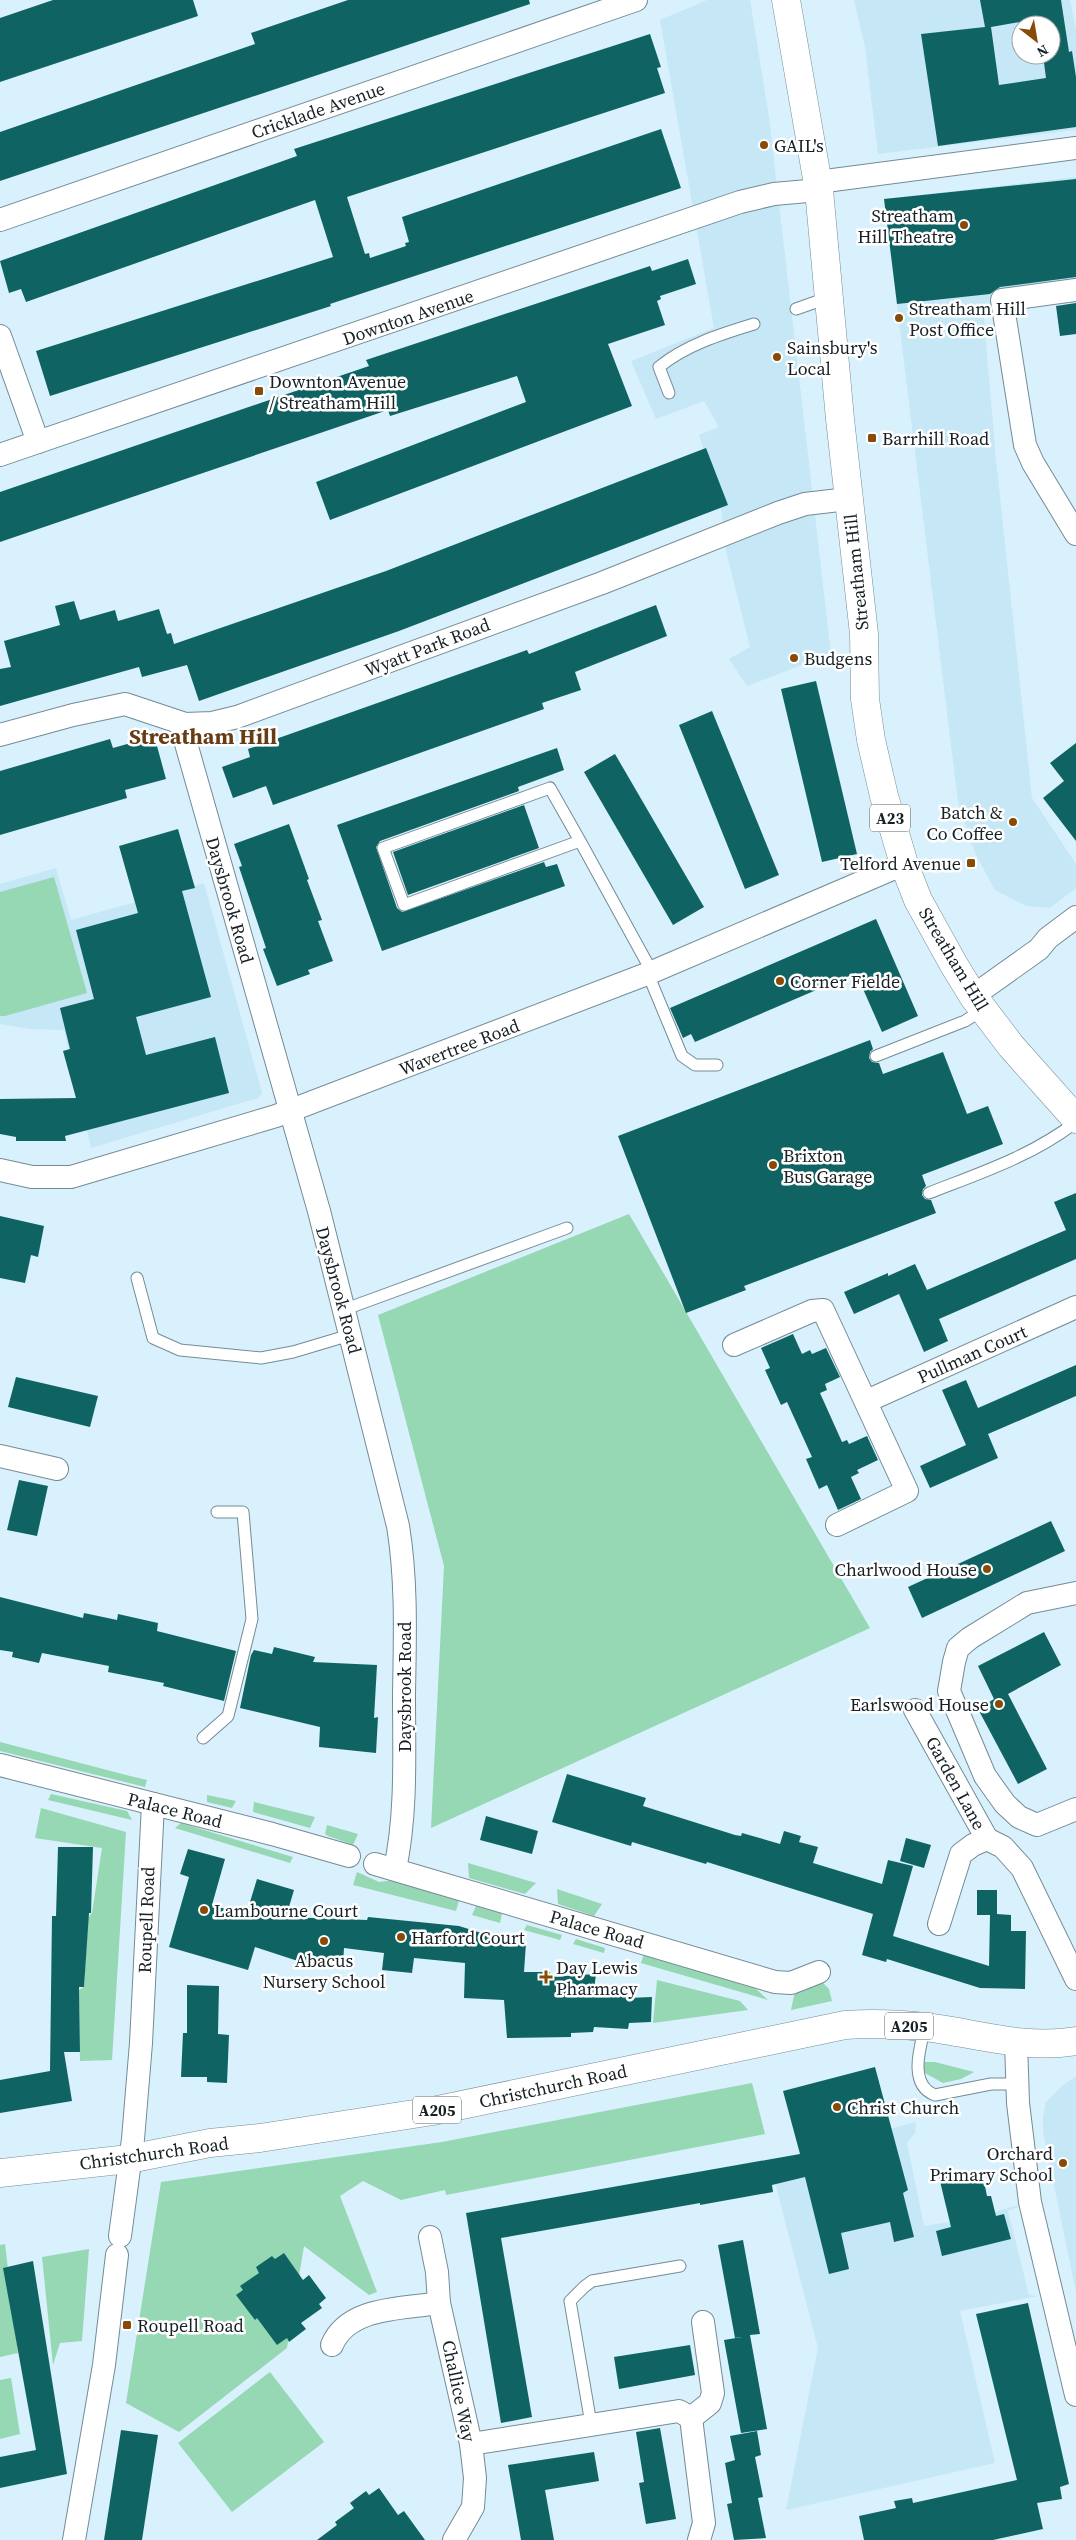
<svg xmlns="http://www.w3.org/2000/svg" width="1076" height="2540" font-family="'Source Serif 4',serif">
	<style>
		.built { fill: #c5e7f6; fill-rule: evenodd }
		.green { fill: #96d7b4 }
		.building { fill: #0f6463; fill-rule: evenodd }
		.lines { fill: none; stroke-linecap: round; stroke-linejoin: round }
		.lane-casing { stroke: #748b95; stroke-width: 13 }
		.street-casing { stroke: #748b95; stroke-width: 24 }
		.highway-casing { stroke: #748b95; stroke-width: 29 }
		.lane { stroke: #fff; stroke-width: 11 }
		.street { stroke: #fff; stroke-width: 22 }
		.highway { stroke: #fff; stroke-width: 28 }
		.poi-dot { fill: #874b07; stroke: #fff; stroke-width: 2 }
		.labels { text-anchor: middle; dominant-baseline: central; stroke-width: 5; stroke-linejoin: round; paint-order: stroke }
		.shield { fill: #fff; stroke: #5d6366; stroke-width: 1 }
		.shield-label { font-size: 16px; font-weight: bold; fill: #172024 }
		.street-label { font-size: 18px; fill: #172024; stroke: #fff }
		.poi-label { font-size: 18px; fill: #172024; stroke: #fff; text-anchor: start }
		.district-label { font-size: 22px; font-weight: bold; fill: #673c14; stroke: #fff }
	</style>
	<rect width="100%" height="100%" fill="#d8f1fd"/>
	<!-- built -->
	<g class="built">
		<polygon points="707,0 750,0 769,117 831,654 747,686 729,659 750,647 726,551 720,498 699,435 719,427 704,401 656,419 631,361 714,328 660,20"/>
		<path d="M854 0H1070L1076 31V130L878 154 865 47ZM1021 25H1051V55H1021Z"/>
		<polygon points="1076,177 1076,299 983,309 996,459 1032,798 1076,864 1076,888 1050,908 1026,906 995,890 975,853 958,802 884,199"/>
		<polygon points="56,868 71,920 204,883 262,1093 258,1098 91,1148 64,1030 29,1029 0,1024 0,884"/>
		<polygon points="1076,2077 1076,2292 1043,2132 1043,2117 1046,2102 1064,2084"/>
		<polygon points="916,2122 915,2133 907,2143 924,2226 969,2219 1030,2202 1008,2211 1029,2295 1038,2296 960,2311 995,2463 786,2510 818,2348 769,2159 791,2156"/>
	</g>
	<!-- green -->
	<g class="green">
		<polygon points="54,877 87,993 5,1016 0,1016 0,892"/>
		<polygon points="629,1214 870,1628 431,1828 444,1566 378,1315"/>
		<polygon points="0,1742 130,1776 147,1780 145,1787 0,1751"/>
		<polygon points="51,1794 127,1811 132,1820 48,1800"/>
		<polygon points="207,1795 236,1801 232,1808 207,1802"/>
		<polygon points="254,1802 315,1817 310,1828 253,1812"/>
		<polygon points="41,1808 126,1832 112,2060 80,2061 79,1990 84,1987 88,1918 92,1913 102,1848 35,1838"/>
		<polygon points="181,1823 293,1857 290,1863 175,1828"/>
		<polygon points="327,1825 358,1834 353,1845 328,1836 325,1834"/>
		<polygon points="468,1863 536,1883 525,1894 469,1878"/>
		<polygon points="357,1872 379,1882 395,1880 459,1900 456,1911 353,1885"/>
		<polygon points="557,1889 602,1904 594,1916 558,1904"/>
		<polygon points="476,1906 502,1913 500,1923 472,1915"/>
		<polygon points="527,1925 562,1935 560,1940 524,1930"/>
		<polygon points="576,1939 605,1948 604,1953 573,1944"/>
		<polygon points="644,1954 754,1987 768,2000 641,1963"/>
		<polygon points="657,1980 740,2001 748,2010 653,2023"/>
		<polygon points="821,1981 829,1989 832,2001 791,2010 795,1991"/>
		<polygon points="923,2062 935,2062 974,2072 961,2079 943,2083 925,2073"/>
		<polygon points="752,2083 765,2134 446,2195 445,2190 401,2200 363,2181 340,2196 377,2292 369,2295 304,2246 287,2348 179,2432 126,2403 161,2182 442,2142"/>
		<polygon points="5,2244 18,2353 0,2357 0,2245"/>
		<polygon points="89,2249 82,2341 60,2343 53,2365 42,2257"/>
		<polygon points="270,2372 324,2442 232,2512 178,2443"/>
		<polygon points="11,2378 20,2434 0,2439 0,2380"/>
	</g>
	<!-- building -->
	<g class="building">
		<polygon points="53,0 193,0 198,16 0,82 0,18"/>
		<polygon points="348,0 529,0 530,4 0,181 0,132 255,44 251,33"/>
		<path d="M980 0H1061L1069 52 1072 51 1076 77V127L938 146 921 34 985 27ZM1037 19 1038 25H1051V55H1043L1046 78 999 85 991 27Z"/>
		<polygon points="650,34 661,67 657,68 665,93 347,197 365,254 369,253 370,258 406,246 405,243 409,242 402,217 661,129 681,188 330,304 331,306 50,396 36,351 333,257 315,200 26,302 21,289 9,293 0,261 297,156 294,149"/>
		<polygon points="1076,179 1076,277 1000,287 990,294 897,304 884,199"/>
		<polygon points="688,259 696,284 660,296 661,299 657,301 665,325 608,344 632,406 330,520 316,482 526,402 517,376 390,416 388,410 0,542 0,492 369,366 366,360 650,266 652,271"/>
		<polygon points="1076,303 1076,334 1060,336 1056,306"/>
		<polygon points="706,448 728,505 399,631 199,701 187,665 142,677 139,667 0,706 0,669 11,667 4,641 60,625 55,606 74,601 80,620 115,610 118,621 159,609 167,634 171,633 174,644 386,571"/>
		<polygon points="656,605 667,636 575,672 581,690 542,703 544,709 273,805 266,786 233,798 222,767 250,757 248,749 527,650 529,654"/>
		<polygon points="816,681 857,854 822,862 781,689"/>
		<polygon points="712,711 779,875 745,889 679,725"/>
		<polygon points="110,739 113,748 145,739 157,746 166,779 125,790 127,798 0,835 0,771"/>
		<polygon points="1076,743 1076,841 1043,798 1064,781 1050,763"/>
		<polygon points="557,748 564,770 518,787 519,791 380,841 376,847 397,908 402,912 544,862 546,867 557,864 565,886 382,951 337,825"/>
		<polygon points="615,754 704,907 673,925 584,772"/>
		<polygon points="524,805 539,848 408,895 393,852"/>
		<polygon points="289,824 309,879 307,880 322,920 318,921 333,961 308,970 310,974 277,986 263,949 266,948 239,867 242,866 234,844"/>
		<polygon points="178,829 195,888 182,891 211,997 136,1017 146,1055 215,1037 229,1093 65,1136 66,1141 16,1141 16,1137 0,1134 0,1099 76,1098 63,1051 70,1049 60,1008 94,999 76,930 138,913 119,846"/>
		<polygon points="876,919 918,1016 882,1032 856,973 695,1042 691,1034 683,1038 670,1008"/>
		<polygon points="870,1040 873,1049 870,1052 869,1058 872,1062 879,1063 883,1074 943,1052 967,1114 988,1106 1003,1144 922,1175 926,1186 923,1189 922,1195 925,1199 931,1200 936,1213 744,1286 746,1290 686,1313 618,1136"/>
		<polygon points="1076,1193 1076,1259 939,1319 948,1341 924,1352 899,1294 854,1314 844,1292 888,1273 888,1276 915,1264 927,1290 1066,1230 1054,1202"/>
		<polygon points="0,1216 44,1226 38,1257 31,1255 25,1283 0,1278"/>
		<polygon points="793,1334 802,1354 810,1350 812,1354 826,1348 840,1377 825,1384 827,1390 820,1393 842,1442 847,1440 849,1444 867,1436 878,1460 857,1470 859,1473 851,1477 861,1499 838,1510 827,1485 819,1489 806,1459 812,1457 787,1402 781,1405 765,1370 770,1368 761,1348"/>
		<polygon points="1076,1365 1076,1396 988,1434 998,1458 930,1488 920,1466 966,1445 942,1390 966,1380 978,1408"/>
		<polygon points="16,1377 98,1396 90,1427 8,1407"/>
		<polygon points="19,1480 48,1486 37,1536 7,1530"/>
		<polygon points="1051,1521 1065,1551 922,1618 908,1587"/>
		<polygon points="0,1597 83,1618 84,1613 117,1620 118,1614 158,1623 157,1631 236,1651 224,1701 163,1686 164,1683 108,1672 109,1666 42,1653 39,1663 12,1657 13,1652 0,1650"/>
		<polygon points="1044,1632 1061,1665 1008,1694 1047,1769 1018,1784 978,1709 994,1699 978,1666"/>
		<polygon points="274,1647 315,1657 313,1662 377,1665 374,1718 378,1717 376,1753 319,1747 320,1727 240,1708 251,1655 254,1650 272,1654"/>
		<polygon points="567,1774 646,1798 643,1806 735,1835 741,1836 742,1833 780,1844 784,1831 801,1836 799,1842 818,1847 813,1863 882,1884 888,1860 913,1866 893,1936 989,1966 990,1915 977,1915 977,1890 997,1890 997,1914 1011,1915 1011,1931 1026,1931 1025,1989 980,1988 887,1959 886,1962 862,1955 873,1914 707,1862 706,1864 632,1842 631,1846 552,1822"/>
		<polygon points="486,1816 538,1831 532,1854 480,1840"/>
		<polygon points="906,1838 931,1845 924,1868 900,1861"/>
		<polygon points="58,1847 93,1847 91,1913 89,1913 84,1987 79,1987 80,2052 64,2052 72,2101 0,2113 0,2080 50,2071 52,1916 56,1916"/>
		<polygon points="188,1849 225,1859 212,1905 246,1915 257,1879 294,1890 286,1917 367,1920 368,1917 459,1926 513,1943 526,1943 524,1972 550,1972 550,1977 596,1974 594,1990 627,1990 628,1998 652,1997 651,2022 629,2023 628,2029 594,2027 593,2032 571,2033 571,2037 507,2038 504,2000 464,1998 465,1963 414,1958 412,1973 382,1970 384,1953 344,1948 343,1964 304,1963 255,1947 248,1970 169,1947 189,1877 180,1874"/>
		<polygon points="187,1985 219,1986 218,2034 229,2035 227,2083 207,2082 207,2077 181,2077 183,2033 187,2033"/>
		<polygon points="875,2067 908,2190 903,2193 914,2237 894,2242 890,2222 841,2233 849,2269 829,2274 805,2177 772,2185 773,2192 700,2205 700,2203 501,2238 532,2417 501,2423 466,2213 800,2154 783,2091"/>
		<polygon points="966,2171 967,2175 982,2171 987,2196 991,2196 996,2216 1004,2214 1011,2239 942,2256 936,2231 951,2227 939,2177"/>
		<polygon points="743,2240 760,2334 750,2335 767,2429 741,2433 724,2340 742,2337 735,2338 718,2245"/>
		<polygon points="284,2253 303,2280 309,2275 326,2298 319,2304 322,2308 301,2323 306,2329 289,2342 287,2338 277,2345 257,2318 255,2320 236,2295 243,2290 240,2286 259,2273 256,2267 272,2256 275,2259"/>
		<polygon points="33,2261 67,2474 0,2488 0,2457 36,2450 3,2268"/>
		<polygon points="1028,2303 1069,2484 1060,2487 1062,2499 1037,2503 1043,2529 993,2540 864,2540 859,2516 896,2508 894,2501 912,2498 913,2503 1017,2480 976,2314"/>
		<polygon points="690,2345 695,2375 619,2389 614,2357"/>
		<polygon points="660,2428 676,2519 646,2524 639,2483 644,2482 636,2432"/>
		<polygon points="121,2430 158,2435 142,2540 104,2540"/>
		<polygon points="757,2431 761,2455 755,2457 763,2497 758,2498 766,2538 734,2540 727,2504 732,2503 725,2463 735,2460 730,2436"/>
		<polygon points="594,2452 599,2481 545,2490 554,2540 521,2540 508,2465"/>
		<polygon points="379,2488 398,2515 404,2511 425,2540 317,2540 337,2525 335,2522 354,2508 350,2503 366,2491 369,2495"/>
	</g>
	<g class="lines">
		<!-- lane casing -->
		<g class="lane-casing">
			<g id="lane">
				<polyline points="796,309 830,297"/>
				<path d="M669 393 659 367C686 345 721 334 754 324"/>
				<polyline points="580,841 550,788 383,848 404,905 580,841 652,972"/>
				<polyline points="648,974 682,1056 695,1065 717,1065"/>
				<polyline points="876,1056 965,1021 984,1009"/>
				<path d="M929 1193C980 1173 1032 1156 1076 1122"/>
				<polyline points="137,1278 153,1338 180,1350 261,1358 293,1352 350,1335"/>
				<polyline points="343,1310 567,1228"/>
				<polyline points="203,1738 228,1716 252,1619 243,1512 217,1512"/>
				<path d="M925 2027C920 2047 908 2085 935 2095L991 2084H1016"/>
				<polyline points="591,2424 570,2301 584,2287 592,2281 680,2266"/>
			</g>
		</g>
		<!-- street casing -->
		<g class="street-casing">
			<g id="street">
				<polyline points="818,182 1076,148"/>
				<polyline points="0,220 636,0"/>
				<polyline points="1076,290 1002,300 1025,445 1033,463 1076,534"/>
				<polyline points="0,336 38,442"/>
				<polyline points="0,455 740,202 774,194 819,190"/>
				<path d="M185 724 183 733 319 1211 398 1526C407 1581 405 1637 404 1694 404 1751 407 1813 395 1869"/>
				<polyline points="0,735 73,715 125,704 185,724 212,723 237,717 602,583 778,513 805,504 848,499"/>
				<polyline points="973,996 1039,949 1048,938 1076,917"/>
				<polyline points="0,1170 32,1177 71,1177 276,1116 652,972 904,864"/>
				<polyline points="734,1345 812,1311 823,1310 907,1491 837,1525"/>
				<polyline points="867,1401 1076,1307"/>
				<polyline points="0,1456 57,1469"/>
				<polyline points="1076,1593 1027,1603 970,1638 958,1648 954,1662 949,1691 985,1776 1005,1804 1019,1817 1037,1825 1076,1809"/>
				<polyline points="915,1710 987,1839 1003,1847 1022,1868 1076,1979"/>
				<polyline points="0,1765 272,1834 349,1856"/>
				<polyline points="375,1864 775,1982 791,1983 819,1972"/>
				<polyline points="939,1924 961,1854 973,1845 987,1839"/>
				<polyline points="1016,2042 1018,2103 1030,2202 1076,2395"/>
				<polyline points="120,2236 133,2139 141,2043 153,1804"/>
				<polyline points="430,2237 437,2272 439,2303 471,2444 475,2478 473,2507 454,2540"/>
				<path d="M332 2345C348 2306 404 2309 439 2303"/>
				<polyline points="691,2418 704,2523 699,2540"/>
				<polyline points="691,2418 710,2403 713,2393 703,2322"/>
				<polyline points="471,2444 679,2411 691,2418"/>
				<polyline points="74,2540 104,2365 117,2255"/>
			</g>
		</g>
		<!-- highway casing -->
		<g class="highway-casing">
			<g id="highway">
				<polyline points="786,0 819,190 840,419 864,634 865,699 871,740 884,796 904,864 918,900 954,965 973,996 1011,1046 1076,1119"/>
				<path d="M0 2173 129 2159 210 2143 260 2138 433 2111 845 2025C872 2023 899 2024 925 2027 975 2033 1025 2050 1076 2041"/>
			</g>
		</g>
		<!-- lane -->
		<use href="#lane" class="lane"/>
		<!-- street -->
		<use href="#street" class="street"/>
		<!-- highway -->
		<use href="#highway" class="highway"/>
	</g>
	<!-- markers -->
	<g class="poi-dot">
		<circle cx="764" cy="145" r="5"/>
		<circle cx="964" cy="225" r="5"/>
		<circle cx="899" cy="318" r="5"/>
		<circle cx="777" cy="357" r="5"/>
		<rect x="254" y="386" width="10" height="10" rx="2.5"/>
		<rect x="867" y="433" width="10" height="10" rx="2.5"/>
		<circle cx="794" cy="658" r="5"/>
		<circle cx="1013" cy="822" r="5"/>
		<rect x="966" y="858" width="10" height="10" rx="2.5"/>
		<circle cx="780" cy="981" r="5"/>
		<circle cx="773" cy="1165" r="5"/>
		<circle cx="987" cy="1569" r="5"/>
		<circle cx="999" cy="1704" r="5"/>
		<circle cx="204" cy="1910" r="5"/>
		<circle cx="401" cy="1937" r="5"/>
		<circle cx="324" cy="1941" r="5"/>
		<path d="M543.5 1969.5h5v5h5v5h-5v5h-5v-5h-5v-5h5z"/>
		<circle cx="837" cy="2107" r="5"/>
		<circle cx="1063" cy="2163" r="5"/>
		<rect x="122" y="2320" width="10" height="10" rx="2.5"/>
	</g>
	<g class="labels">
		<!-- shield labels -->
		<g class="shield">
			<rect x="870" y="804.5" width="40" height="27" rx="4"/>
			<rect x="885" y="2012.5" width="48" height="27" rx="4"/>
			<rect x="413" y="2096.5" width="48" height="27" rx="4"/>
		</g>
		<g class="shield-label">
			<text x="890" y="818">A23</text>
			<text x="909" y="2026">A205</text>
			<text x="437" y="2110">A205</text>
		</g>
		<!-- street labels -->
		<g class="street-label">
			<text transform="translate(318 110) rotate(-19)">Cricklade Avenue</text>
			<text transform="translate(408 317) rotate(-19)">Downton Avenue</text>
			<text transform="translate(856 572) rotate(-96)">Streatham Hill</text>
			<text transform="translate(427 647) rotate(-21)">Wyatt Park Road</text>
			<text transform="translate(230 900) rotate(74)">Daysbrook Road</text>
			<text transform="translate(954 959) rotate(59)">Streatham Hill</text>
			<text transform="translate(459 1047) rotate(-21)">Wavertree Road</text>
			<text transform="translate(339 1290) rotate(75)">Daysbrook Road</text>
			<text transform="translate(972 1354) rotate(-24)">Pullman Court</text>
			<text transform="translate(404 1687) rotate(-90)">Daysbrook Road</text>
			<text transform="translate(956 1783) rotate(61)">Garden Lane</text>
			<text transform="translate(175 1810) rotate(14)">Palace Road</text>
			<text transform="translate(146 1920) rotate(-88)">Roupell Road</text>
			<text transform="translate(597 1929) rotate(16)">Palace Road</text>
			<text transform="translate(553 2086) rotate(-12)">Christchurch Road</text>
			<text transform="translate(154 2153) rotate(-8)">Christchurch Road</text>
			<text transform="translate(459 2391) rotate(78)">Challice Way</text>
		</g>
		<!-- poi labels -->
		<g class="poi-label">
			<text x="774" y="145">GAIL's</text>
			<text x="954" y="215" text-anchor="end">Streatham<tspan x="954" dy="21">Hill Theatre</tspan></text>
			<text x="909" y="308">Streatham Hill<tspan x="909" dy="21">Post Office</tspan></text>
			<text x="787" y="347">Sainsbury's<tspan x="787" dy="21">Local</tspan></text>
			<text x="269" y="381">Downton Avenue<tspan x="269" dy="21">/ Streatham Hill</tspan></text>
			<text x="882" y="438">Barrhill Road</text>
			<text x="804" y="658">Budgens</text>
			<text x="1003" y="812" text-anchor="end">Batch &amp;<tspan x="1003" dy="21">Co Coffee</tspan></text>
			<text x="961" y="863" text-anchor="end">Telford Avenue</text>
			<text x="790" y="981">Corner Fielde</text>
			<text x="783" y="1155">Brixton<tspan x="783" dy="21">Bus Garage</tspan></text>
			<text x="977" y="1569" text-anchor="end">Charlwood House</text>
			<text x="989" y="1704" text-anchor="end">Earlswood House</text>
			<text x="214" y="1910">Lambourne Court</text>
			<text x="411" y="1937">Harford Court</text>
			<text x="324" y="1960" text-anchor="middle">Abacus<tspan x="324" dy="21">Nursery School</tspan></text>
			<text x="556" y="1967">Day Lewis<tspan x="556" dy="21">Pharmacy</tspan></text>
			<text x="847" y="2107">Christ Church</text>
			<text x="1053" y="2153" text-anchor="end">Orchard<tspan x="1053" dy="21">Primary School</tspan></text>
			<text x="137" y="2325">Roupell Road</text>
		</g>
		<!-- district labels -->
		<g class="district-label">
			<text x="203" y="736">Streatham Hill</text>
		</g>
	</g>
	<!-- north arrow -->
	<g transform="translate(1036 40) rotate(149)"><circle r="24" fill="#ffffff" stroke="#a2a6a7"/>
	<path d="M0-4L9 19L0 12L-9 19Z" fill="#874b07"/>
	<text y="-8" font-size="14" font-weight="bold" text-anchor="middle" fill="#172024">N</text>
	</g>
</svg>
